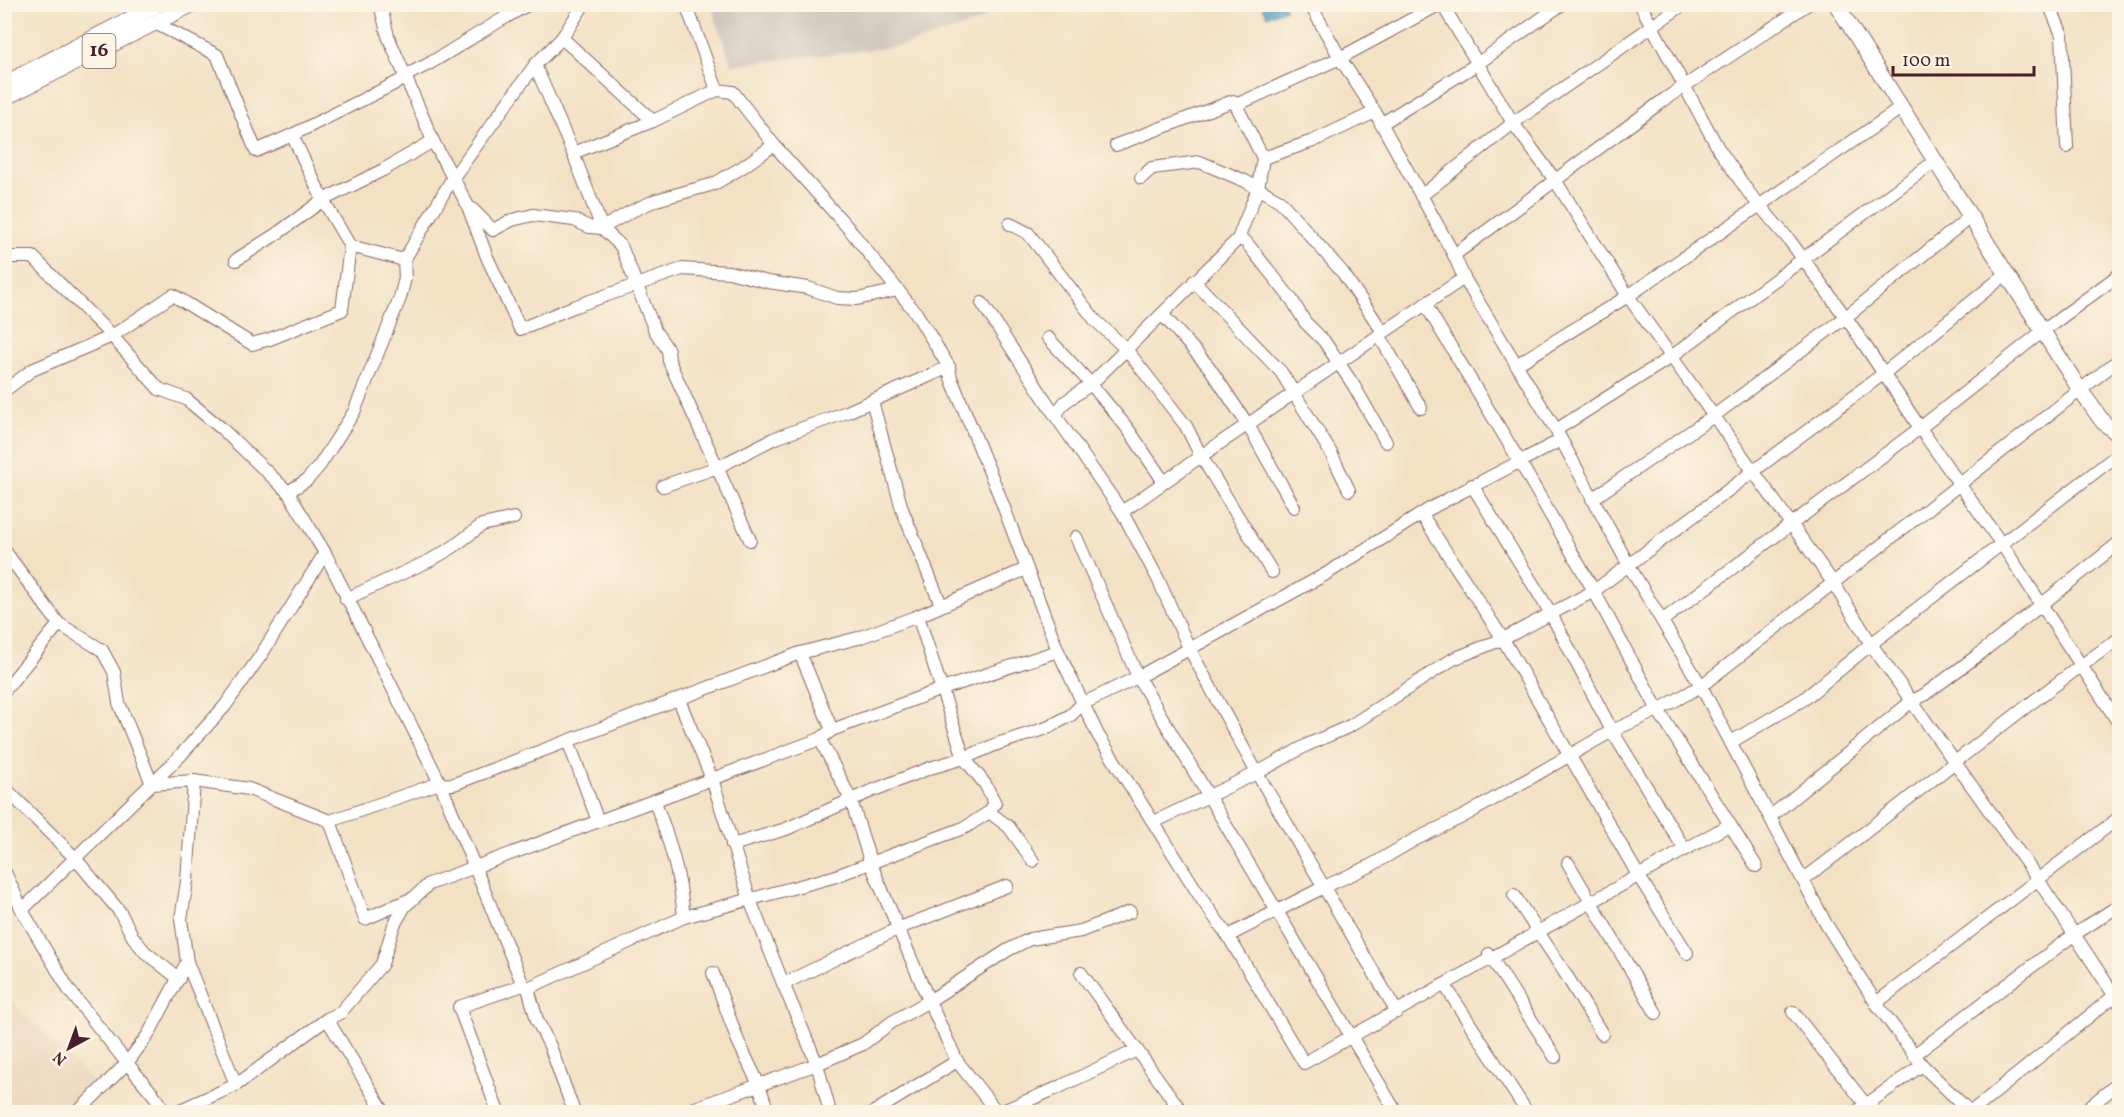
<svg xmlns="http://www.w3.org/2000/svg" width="2124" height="1117" font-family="Vollkorn,serif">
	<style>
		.built { fill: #ebd2b8 }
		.industrial { fill: #ccc2b9 }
		.water { fill: url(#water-waves); stroke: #4e637c; stroke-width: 1.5 }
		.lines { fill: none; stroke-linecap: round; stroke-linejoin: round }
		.minor-casing { stroke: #856361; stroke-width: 14 }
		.major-casing { stroke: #856361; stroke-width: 17 }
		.minor { stroke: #fff; stroke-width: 12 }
		.major { stroke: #fff; stroke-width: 15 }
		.labels { text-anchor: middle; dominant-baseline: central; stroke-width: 5; stroke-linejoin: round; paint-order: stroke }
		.shield { fill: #fcf5e5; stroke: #7f5f63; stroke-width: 1.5 }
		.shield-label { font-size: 20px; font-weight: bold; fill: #4a1f2b }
	</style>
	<defs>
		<pattern id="water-waves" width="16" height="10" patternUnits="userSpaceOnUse" patternTransform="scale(1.5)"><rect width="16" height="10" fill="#51a7ce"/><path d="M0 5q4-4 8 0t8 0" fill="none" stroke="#4587a7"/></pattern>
	</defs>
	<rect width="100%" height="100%" fill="#fcf5e5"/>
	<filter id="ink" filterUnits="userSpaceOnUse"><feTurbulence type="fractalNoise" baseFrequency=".0167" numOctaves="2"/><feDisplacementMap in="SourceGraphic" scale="12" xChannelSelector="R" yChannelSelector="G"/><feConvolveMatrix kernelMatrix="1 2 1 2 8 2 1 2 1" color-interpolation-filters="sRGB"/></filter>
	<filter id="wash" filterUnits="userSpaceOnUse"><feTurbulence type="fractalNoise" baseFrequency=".008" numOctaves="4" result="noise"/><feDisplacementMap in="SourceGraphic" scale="24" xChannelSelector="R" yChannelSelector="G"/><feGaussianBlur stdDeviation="1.35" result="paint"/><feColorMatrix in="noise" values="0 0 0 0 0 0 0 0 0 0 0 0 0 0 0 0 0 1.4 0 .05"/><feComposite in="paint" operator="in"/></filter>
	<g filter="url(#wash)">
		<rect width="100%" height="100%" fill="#f3e1c4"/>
		<!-- built -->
		<polygon class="built" points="4,994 99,1088 73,1112 5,1112"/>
		<!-- industrial -->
		<polygon class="industrial" points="711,5 711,4 1000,5 976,23 903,46 732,65"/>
		<!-- water -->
		<polygon class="water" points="1262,5 1284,5 1285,9 1267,16"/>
	</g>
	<g filter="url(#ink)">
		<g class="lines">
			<!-- minor casing -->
			<g class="minor-casing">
				<g id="minor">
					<polyline points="380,4 388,36 433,141 467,204 487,257 520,329 573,307 682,269 729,272 768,282 808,288 837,298 857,299 898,290"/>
					<polyline points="686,4 717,90"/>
					<polyline points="1310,4 1343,63"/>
					<polyline points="1442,4 1513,123 1555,180 1628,296 1834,584 1871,644 2037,878 2120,1004"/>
					<polyline points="1640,4 1718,148 1749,193 1790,241 1852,326 1920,428 2005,549 2120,725"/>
					<polyline points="2049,4 2062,35 2067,147"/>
					<polyline points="155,23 217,55 256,151 292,135 323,200 350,246"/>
					<polyline points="562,38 653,121"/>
					<polyline points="1340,58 1375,112 1454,255 1464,278 1556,430 1629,566 1701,686 1826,924 1876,1003 1922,1065 1970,1112"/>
					<polyline points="535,65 573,153 602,228 630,212 656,200 714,184 741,168 774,145"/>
					<polyline points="1381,124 1477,64 1562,4"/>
					<path d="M292 135 400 81C408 72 421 69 432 62 464 43 496 22 529 4"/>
					<polyline points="1116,145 1233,101 1236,105 1340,58 1440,4"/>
					<polyline points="573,153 653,121 717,90 733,92 774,145 850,230 916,313 949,367 951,378 998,492 1058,651 1098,735 1203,901 1228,936 1304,1063 1729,825"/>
					<polyline points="1263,158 1313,141 1375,112"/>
					<polyline points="1141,178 1152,168 1200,162 1245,181 1280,201 1343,273 1383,332"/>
					<polyline points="1421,196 1513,123 1684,4"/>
					<polyline points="472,209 493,230 512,220 533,215 574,220 589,227 602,228 621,246 655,331 668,350 669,361 750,540"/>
					<polyline points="1010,224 1028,233 1095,320 1126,349 1186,426 1201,456 1272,572"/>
					<polyline points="1238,239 1246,242 1292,300 1305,322 1324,341 1354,386 1386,442"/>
					<polyline points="1454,255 1665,99 1808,4"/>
					<polyline points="4,257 33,257 112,336 159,389 186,399 221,428 288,492 325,553 441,785 523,985"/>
					<polyline points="236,260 278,233 323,200 383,170 433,141"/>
					<polyline points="1194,281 1281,372 1331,453 1349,490"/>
					<polyline points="982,303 1055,415 1122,512 1158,579 1189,648 1257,773 1397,1012"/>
					<polyline points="1425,304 1520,462 1594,591 1658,710 1756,866"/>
					<polyline points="1162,314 1209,367 1248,425 1294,507"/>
					<polyline points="1379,335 1421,408"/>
					<polyline points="1048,338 1091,384 1128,429 1164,482"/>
					<polyline points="1516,365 1628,296 1901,108"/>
					<polyline points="4,391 32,370 112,336 173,295 252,344 270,339 342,310 350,246 404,260"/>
					<polyline points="872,401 902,509 941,605"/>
					<polyline points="1055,415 1065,402 1091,384 1238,239 1258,188 1263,158 1236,105"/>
					<polyline points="1556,430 1671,357 1935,161"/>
					<polyline points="1472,485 1550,612 1612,731 1685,850"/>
					<polyline points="663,486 718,467 773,439 847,412 949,367"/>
					<polyline points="288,492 307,480 320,465 354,412 400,298 405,278 404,260 452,179 535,65 562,38 584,4"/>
					<polyline points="1592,499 1715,415 1846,317 1970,217"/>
					<polyline points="1122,512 1201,456 1464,278"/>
					<polyline points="1422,515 1503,639 1638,875 1687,953"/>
					<polyline points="1076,537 1138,677 1396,1112"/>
					<polyline points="4,550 59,624 4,691"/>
					<polyline points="346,599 431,560 453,547 482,525 514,518"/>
					<polyline points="1663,620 1920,428 2043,331 2120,274"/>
					<polyline points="59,624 102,650 114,672 119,703 152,784 194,781 249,789 330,821 434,785 454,784 800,653 858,638 918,616 1026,569"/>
					<polyline points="800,653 832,730"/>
					<polyline points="679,700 712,779 750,900 782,981 817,1064 830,1112"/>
					<polyline points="820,739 851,800 871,864 929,1001 957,1061 997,1112"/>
					<polyline points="568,741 598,821"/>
					<polyline points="1731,742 1804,699 1871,644 2120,453"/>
					<polyline points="4,787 75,858 120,912 133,937 145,952 179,979"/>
					<path d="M655 802C670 841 680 875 684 917"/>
					<polyline points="989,812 1009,827 1033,861"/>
					<polyline points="1771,816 1912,701 1924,695 1977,656 2120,542"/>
					<polyline points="330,821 365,919 411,899"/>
					<polyline points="1154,822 1257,773 1307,745 1350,726 1453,659 1503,639 1594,591 1883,374 2006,274"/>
					<polyline points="732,845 786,829 869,792 930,768 964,758 918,616"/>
					<polyline points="1568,863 1656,1013"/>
					<polyline points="4,870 22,910 69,990 127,1063 148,1035 187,962 236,1085 176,1112"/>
					<path d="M1804 879C1910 800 2011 714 2120 638"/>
					<polyline points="1514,895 1565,973 1602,1034"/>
					<polyline points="22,910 179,757 225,706 261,655 325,553"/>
					<polyline points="1228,936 1324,887 1370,866 1414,840 1464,816 1612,731 1658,710 1701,686 2120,359"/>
					<polyline points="1489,954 1555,1057"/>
					<polyline points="187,962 181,919 187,881 194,781"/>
					<polyline points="713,973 738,1041 759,1085 768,1112"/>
					<polyline points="1081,973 1182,1112"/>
					<polyline points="783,984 897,929 1007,886"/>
					<polyline points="1446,987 1527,1112"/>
					<polyline points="528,988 537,1020 550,1046 574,1112"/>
					<polyline points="1876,1003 2120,817"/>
					<polyline points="1793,1012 1866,1105 1875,1112"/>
					<polyline points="327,1019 384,1112"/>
					<polyline points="1914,1055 2075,934 2120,905"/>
					<polyline points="236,1085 327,1019 340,1013 382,964 394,925 405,906 429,884 820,739 832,730 942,689 1058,651"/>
					<polyline points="78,1112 127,1063 157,1099 165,1112"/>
					<polyline points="498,1112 459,1007 523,985 528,988 684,917 833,877 966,827 989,812 995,803 985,784 964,758 997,744 1047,728 1071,715 1082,704 1138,677 1326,574 1431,508 1561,440"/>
					<polyline points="684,1112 817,1064 863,1044 892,1022 929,1001 1008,950 1030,939 1081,931 1130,912"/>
					<polyline points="874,1112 957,1061"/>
					<polyline points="1000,1112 1055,1089 1137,1050"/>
					<polyline points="1163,1112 1177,1106"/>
					<polyline points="1856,1112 1922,1065"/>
					<polyline points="1971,1112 2119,992"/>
					<polyline points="2083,1112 2120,1082"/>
				</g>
			</g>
			<!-- major casing -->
			<g class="major-casing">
				<g id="major">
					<polyline points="1836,4 2080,390 2103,422 2120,436"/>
					<polyline points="4,84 159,4"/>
					<polyline points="4,98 193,4"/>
				</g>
			</g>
			<!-- minor -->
			<use href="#minor" class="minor"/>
			<!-- major -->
			<use href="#major" class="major"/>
		</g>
	</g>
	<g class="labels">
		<!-- shield labels -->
		<rect class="shield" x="82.5" y="34" width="33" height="34" rx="4.5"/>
		<g class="shield-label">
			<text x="99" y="51">16</text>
		</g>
	</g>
	<!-- margin -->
	<rect width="2124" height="1117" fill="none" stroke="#fcf5e5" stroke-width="24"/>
	<!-- north arrow -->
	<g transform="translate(69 1048) rotate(221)" stroke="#fcf5e5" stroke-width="4.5" paint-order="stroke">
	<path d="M0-4.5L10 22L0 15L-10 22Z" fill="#4a1f2b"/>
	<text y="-9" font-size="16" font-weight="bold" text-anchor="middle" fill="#4a1f2b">N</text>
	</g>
	<!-- scale -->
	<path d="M1893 66v9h141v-9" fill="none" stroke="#4a1f2b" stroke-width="3"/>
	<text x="1902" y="66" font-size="18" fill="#4a1f2b" stroke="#fcf5e5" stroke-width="4.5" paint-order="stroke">100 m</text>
</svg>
